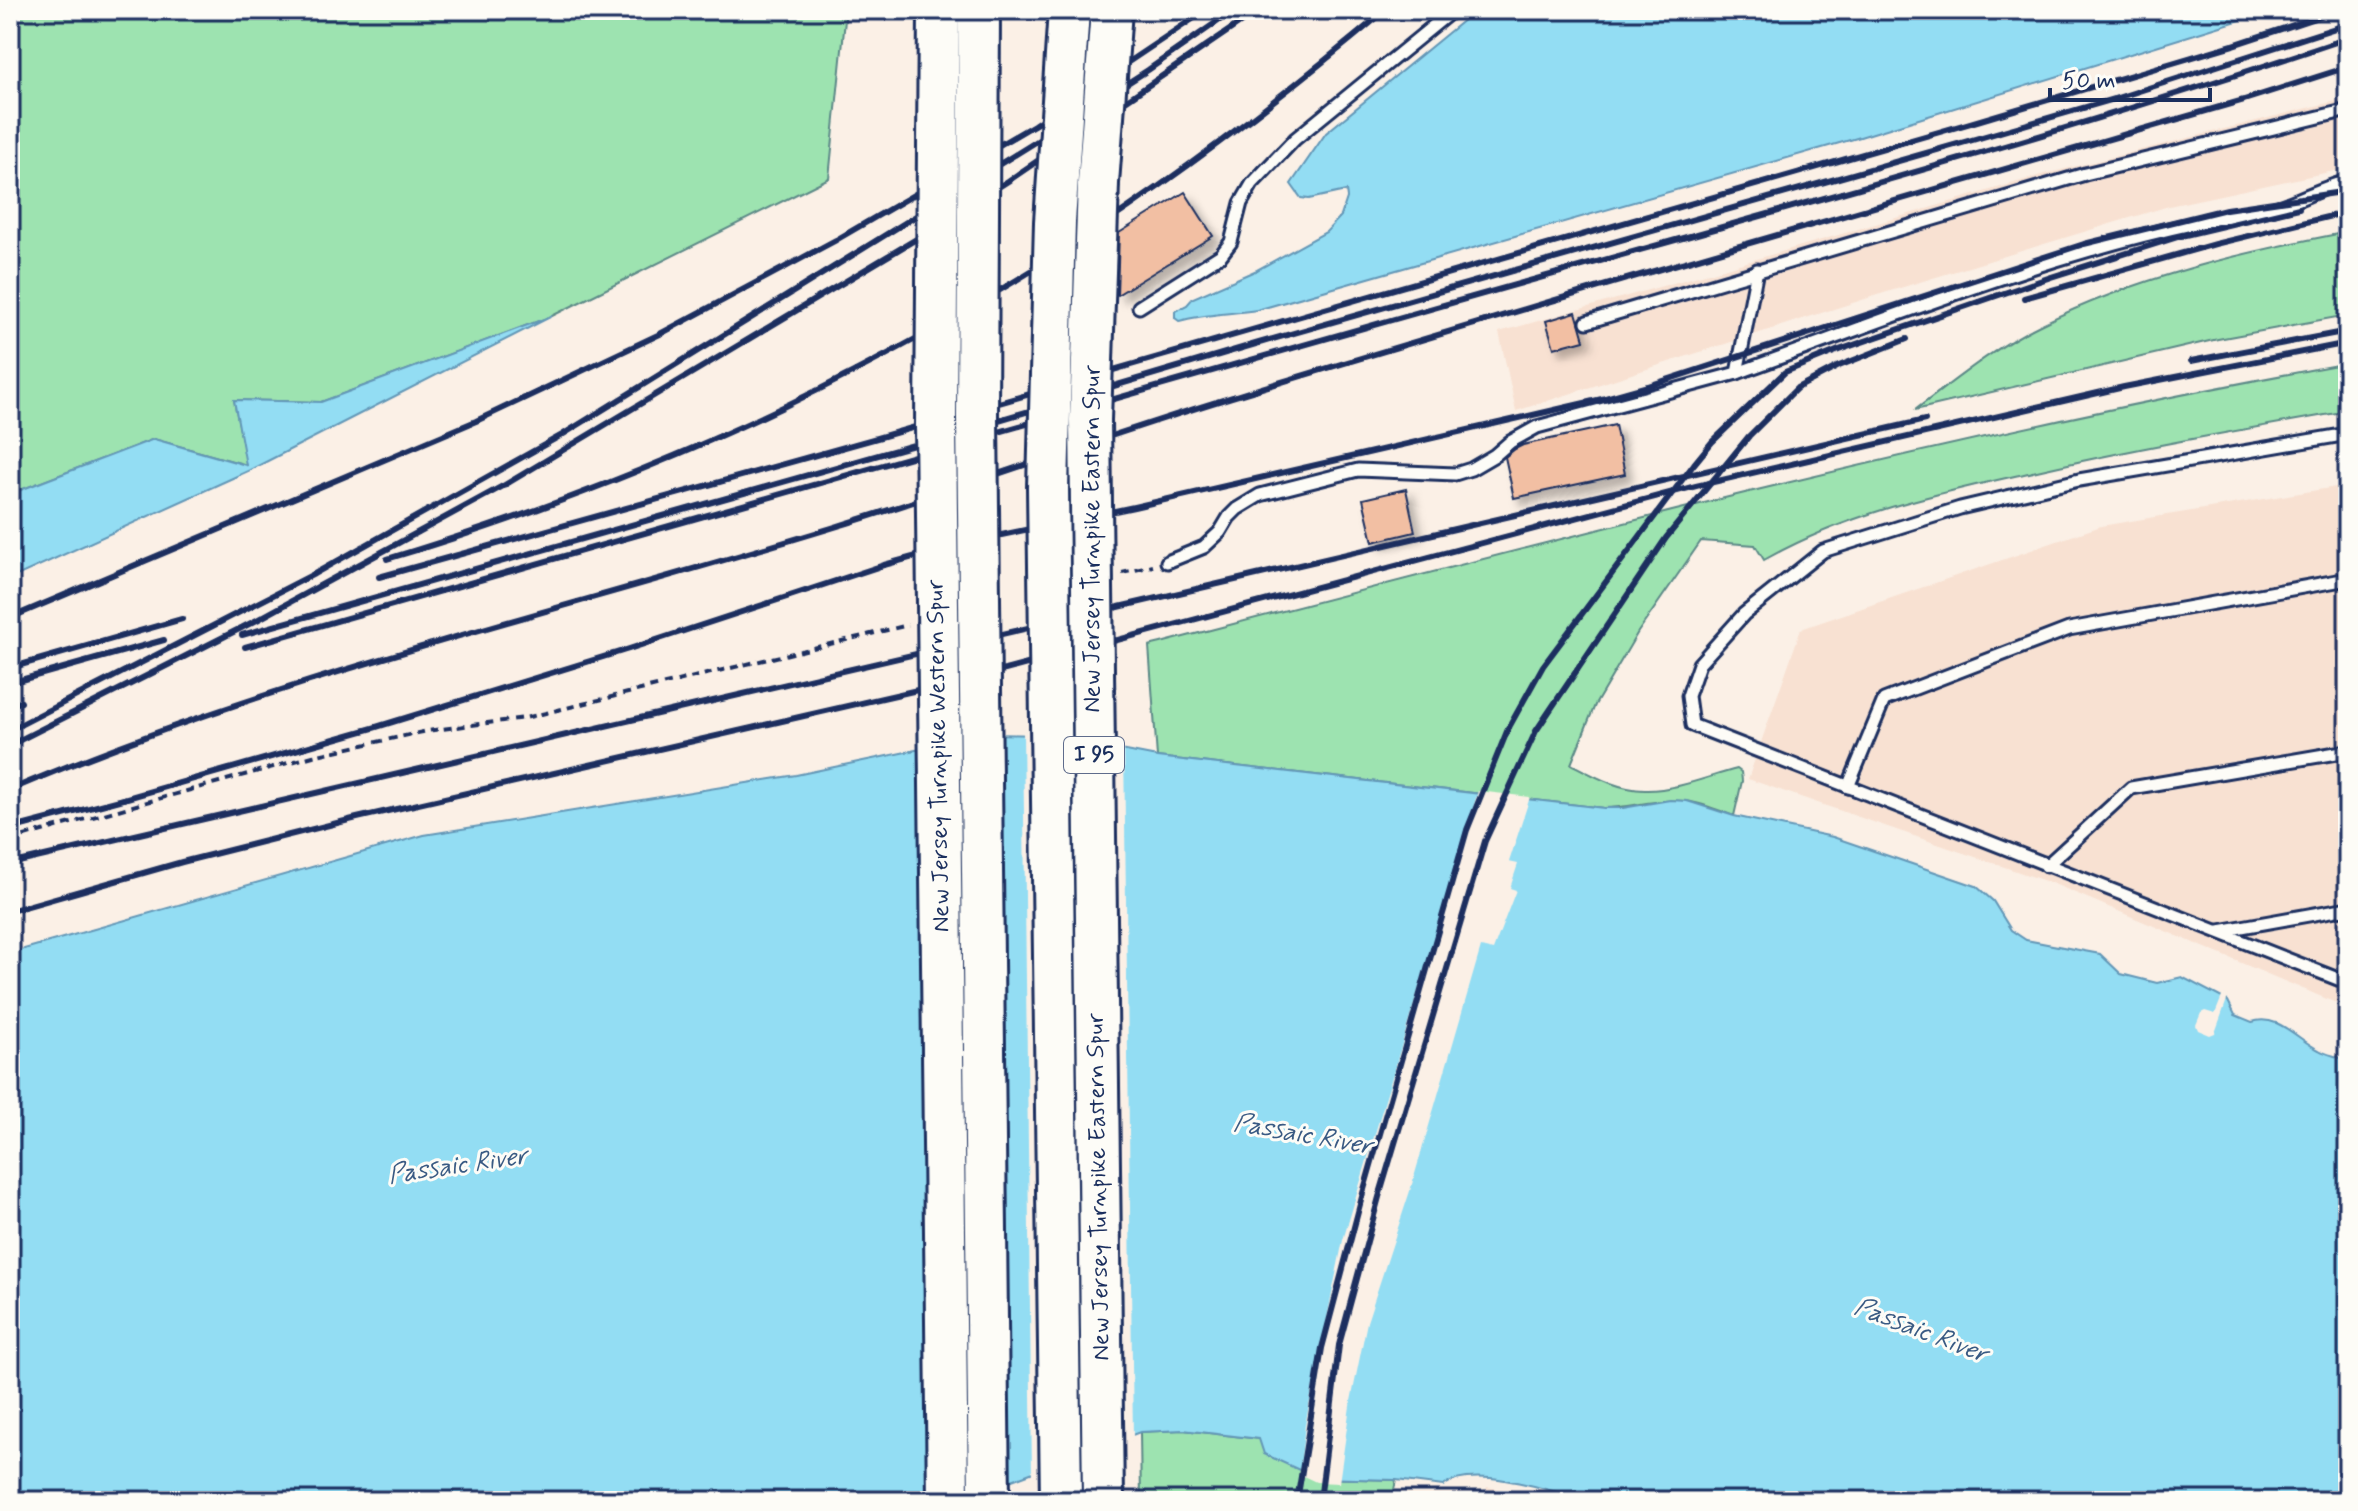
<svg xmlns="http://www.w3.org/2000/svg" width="2358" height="1511" font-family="Mynerve,sans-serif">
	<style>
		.built { fill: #f8e1d2 }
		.green { fill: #9de3b0; stroke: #5c8987; stroke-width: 2 }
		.water { fill: #93ddf3; stroke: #6397b7; stroke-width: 2 }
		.pier { fill: #fbf0e6 }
		.building { fill: #f2bfa3; stroke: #1b2f5e; stroke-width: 2; filter: url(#shadow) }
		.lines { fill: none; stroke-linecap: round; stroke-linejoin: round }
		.service-casing { stroke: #1b2f5e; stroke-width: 17 }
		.path { stroke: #1b2f5e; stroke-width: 4; stroke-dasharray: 8 6; stroke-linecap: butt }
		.service { stroke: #fdfcf7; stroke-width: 11 }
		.rail { stroke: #1b2f5e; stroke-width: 6 }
		.motorway-bridge-casing { stroke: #1b2f5e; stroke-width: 46; stroke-linecap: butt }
		.motorway-bridge { stroke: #fdfcf7; stroke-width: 40 }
		.labels { text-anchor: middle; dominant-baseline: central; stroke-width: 6; stroke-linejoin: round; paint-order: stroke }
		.shield { fill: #fdfcf7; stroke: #5f6c8c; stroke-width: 2 }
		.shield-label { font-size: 22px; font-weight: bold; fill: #1b2f5e }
		.street-label { font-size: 24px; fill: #1b2f5e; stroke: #fdfcf7 }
		.water-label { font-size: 26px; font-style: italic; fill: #395a83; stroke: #fdfcf7 }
	</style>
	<defs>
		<filter id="shadow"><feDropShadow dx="7" dy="7" stdDeviation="4" flood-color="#0004"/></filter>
	</defs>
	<rect width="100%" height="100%" fill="#fbf0e6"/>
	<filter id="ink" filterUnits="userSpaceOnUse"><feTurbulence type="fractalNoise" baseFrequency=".0125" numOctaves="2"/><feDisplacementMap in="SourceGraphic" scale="16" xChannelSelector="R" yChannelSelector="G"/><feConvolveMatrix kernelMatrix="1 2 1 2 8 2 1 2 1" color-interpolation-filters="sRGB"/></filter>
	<g filter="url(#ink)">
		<!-- built -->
		<g class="built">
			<polygon points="2348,98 2348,168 2169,206 1887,292 1516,411 1499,332 1723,269 2041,175"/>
			<polygon points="2348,485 2348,1008 2054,884 1748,779 1801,629 2101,526"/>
			<polygon points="1487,1487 1520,1493 1550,1501 1484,1501"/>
		</g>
		<!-- green -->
		<g class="green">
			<polygon points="10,10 846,10 829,178 552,316 321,402 234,400 247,465 154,439 10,494"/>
			<path d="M2348 232V315L2218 339 1915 410C1955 380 1995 347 2040 325 2137 277 2243 252 2348 232Z"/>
			<path d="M2348 363V411C2239 430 2131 449 2024 474 1931 495 1848 513 1764 560L1755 545 1701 541 1638 632 1595 705 1571 764C1594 776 1620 791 1647 790 1677 790 1709 776 1737 769L1741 772 1742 781 1734 816C1718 810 1702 803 1686 801 1658 798 1631 808 1604 808L1157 757 1149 646C1546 542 1943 436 2348 363Z"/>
			<polygon points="1183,1430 1260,1439 1317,1478 1396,1480 1392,1501 1141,1501 1140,1432"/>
		</g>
		<!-- water -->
		<g class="water">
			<path d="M1476 10H2273L1857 138 1257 310C1230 314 1205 314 1179 321L1175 318V311L1187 305 1193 298 1257 270 1326 232 1341 216 1347 198 1346 191 1309 199 1301 198 1291 184 1326 133Z"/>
			<polygon points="552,316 248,471 10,579 10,494 154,439 246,465 234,400 321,402"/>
			<path d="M992 734 1044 735 1157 757 1604 808H1623L1670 800 1687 801 1734 816 1833 837 1976 886 1993 901 2011 930 2026 940 2100 954 2121 974 2157 983 2182 977 2228 1001 2235 1015 2252 1022C2277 1013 2297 1039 2319 1050 2327 1055 2338 1056 2348 1061V1501H1587C1552 1491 1474 1464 1443 1486L1396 1480 1317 1478 1264 1454 1259 1439 1183 1430 1140 1432 956 1501H10V953L424 835 796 775Z"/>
		</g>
		<!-- pier -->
		<g class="pier">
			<polygon points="1023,731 1045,731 1124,746 1133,1439 1032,1477"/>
			<polygon points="1478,791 1530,797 1509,862 1518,864 1510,888 1516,890 1493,950 1481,947 1410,1191 1367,1322 1350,1406 1339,1483 1316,1482 1299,1474 1305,1425 1343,1240"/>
			<polygon points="2223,994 2228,997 2215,1033 2210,1035 2198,1030 2196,1025 2201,1013 2205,1011 2215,1014"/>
		</g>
		<!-- building -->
		<g class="building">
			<polygon points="1185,192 1213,236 1117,295 1119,233"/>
			<polygon points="1576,312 1584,340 1554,348 1546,321"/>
			<polygon points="1615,425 1625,474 1514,498 1505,457 1515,449 1523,445"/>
			<polygon points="1406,489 1415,532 1373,542 1363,499"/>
		</g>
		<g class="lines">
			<!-- service casing -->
			<g class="service-casing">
				<g id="service">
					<polyline points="1139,307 1221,255 1231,242 1241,203 1252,184 1295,139 1453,10"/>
					<polyline points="1587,322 2085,174 2348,110"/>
					<path d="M1737 373C1912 311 2086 237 2271 209 2298 202 2321 187 2348 181"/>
					<polyline points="2348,434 2079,480 1960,508 1823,551 1744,614 1699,664 1688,696 1692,725 2348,983"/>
					<polyline points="1167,562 1204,547 1220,532 1229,517 1237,509 1260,495 1358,470 1455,474 1471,469 1495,455 1510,442 1537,427 1737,373 1757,270"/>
					<polyline points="1848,787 1884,700 2069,629 2348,579"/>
					<polyline points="2046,866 2131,788 2348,751"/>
					<polyline points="2219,931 2348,908"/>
				</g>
			</g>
			<!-- path -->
			<g class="path">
				<polyline points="1122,573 1153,566"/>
				<polyline points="10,840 313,756 427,731 525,718 908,625"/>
			</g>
			<!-- service -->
			<use href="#service" class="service"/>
			<!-- rail -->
			<g class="rail">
				<polyline points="2024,298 2215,244 2348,212"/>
				<polyline points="2191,361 2348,331"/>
				<path d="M387 559C604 494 817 402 1010 284 1143 204 1267 110 1386 10"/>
				<polyline points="379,577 877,438 1967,124 2233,45 2339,10"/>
				<polyline points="10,618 476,421 660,334 836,240 1034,125 1206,10"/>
				<polyline points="242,635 921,443 1259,343 1972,140 2114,99 2348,24"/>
				<path d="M245 647C648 534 1049 417 1451 303 1751 218 2053 138 2348 38"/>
				<polyline points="10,668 182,619"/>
				<polyline points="10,683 164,640"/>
				<polyline points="10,705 21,702"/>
				<polyline points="10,730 314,574 562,435 1034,143 1148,70 1234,10"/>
				<polyline points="10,745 257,620 503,486 933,229 1008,181 1259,10"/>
				<path d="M10 790C277 676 562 611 838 526 969 486 1098 438 1229 398 1566 295 1905 198 2244 100L2348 67"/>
				<polyline points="10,829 120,800 373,728 629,649 884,565 968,542 1134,507 1602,399 1648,386 2084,244 2226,209 2348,191"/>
				<polyline points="10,864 1925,420"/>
				<polyline points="10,911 182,862 357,818 1005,670 1696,486 2124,387 2348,343"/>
				<polyline points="1297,1501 1322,1348 1363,1193 1467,830 1508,729 1543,666 1694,464 1712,442 1785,372 1839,350 2051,277 2181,236 2299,208"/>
				<polyline points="1320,1501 1339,1345 1379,1197 1485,841 1536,731 1666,538 1749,436 1797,388 1839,366 1907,339"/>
			</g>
			<!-- motorway-bridge casing -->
			<g class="motorway-bridge-casing">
				<g id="motorway-bridge">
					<polyline points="939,10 936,425 948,1501"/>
					<polyline points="979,10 977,418 989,1501"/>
					<polyline points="1061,1501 1048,488 1055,222 1069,10"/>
					<polyline points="1103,1501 1090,420 1098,183 1111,10"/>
				</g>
			</g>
			<!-- motorway-bridge -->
			<use href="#motorway-bridge" class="motorway-bridge"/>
		</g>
	</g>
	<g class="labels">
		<!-- shield labels -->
		<rect class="shield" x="1064" y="737" width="60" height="36" rx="6"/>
		<g class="shield-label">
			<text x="1094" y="755">I 95</text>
		</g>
		<!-- street labels -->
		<g class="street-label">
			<text transform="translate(1092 539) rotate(-90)">New Jersey Turnpike Eastern Spur</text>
			<text transform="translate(939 756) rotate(-91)">New Jersey Turnpike Western Spur</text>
			<text transform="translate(1099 1187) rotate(-91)">New Jersey Turnpike Eastern Spur</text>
		</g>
		<!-- water labels -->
		<g class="water-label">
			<text transform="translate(1303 1135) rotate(10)">Passaic River</text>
			<text transform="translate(458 1166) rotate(-8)">Passaic River</text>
			<text transform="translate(1921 1331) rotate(21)">Passaic River</text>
		</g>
	</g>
	<!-- margin -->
	<rect width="2358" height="1511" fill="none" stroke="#fdfcf7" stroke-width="40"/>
	<rect x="20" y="20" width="2318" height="1471" fill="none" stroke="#1b2f5e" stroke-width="3" filter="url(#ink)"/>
	<!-- scale -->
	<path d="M2050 88v12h160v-12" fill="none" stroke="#1b2f5e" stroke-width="4"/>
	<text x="2062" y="88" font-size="24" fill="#1b2f5e" stroke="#fdfcf7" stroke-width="6" paint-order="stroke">50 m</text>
</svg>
